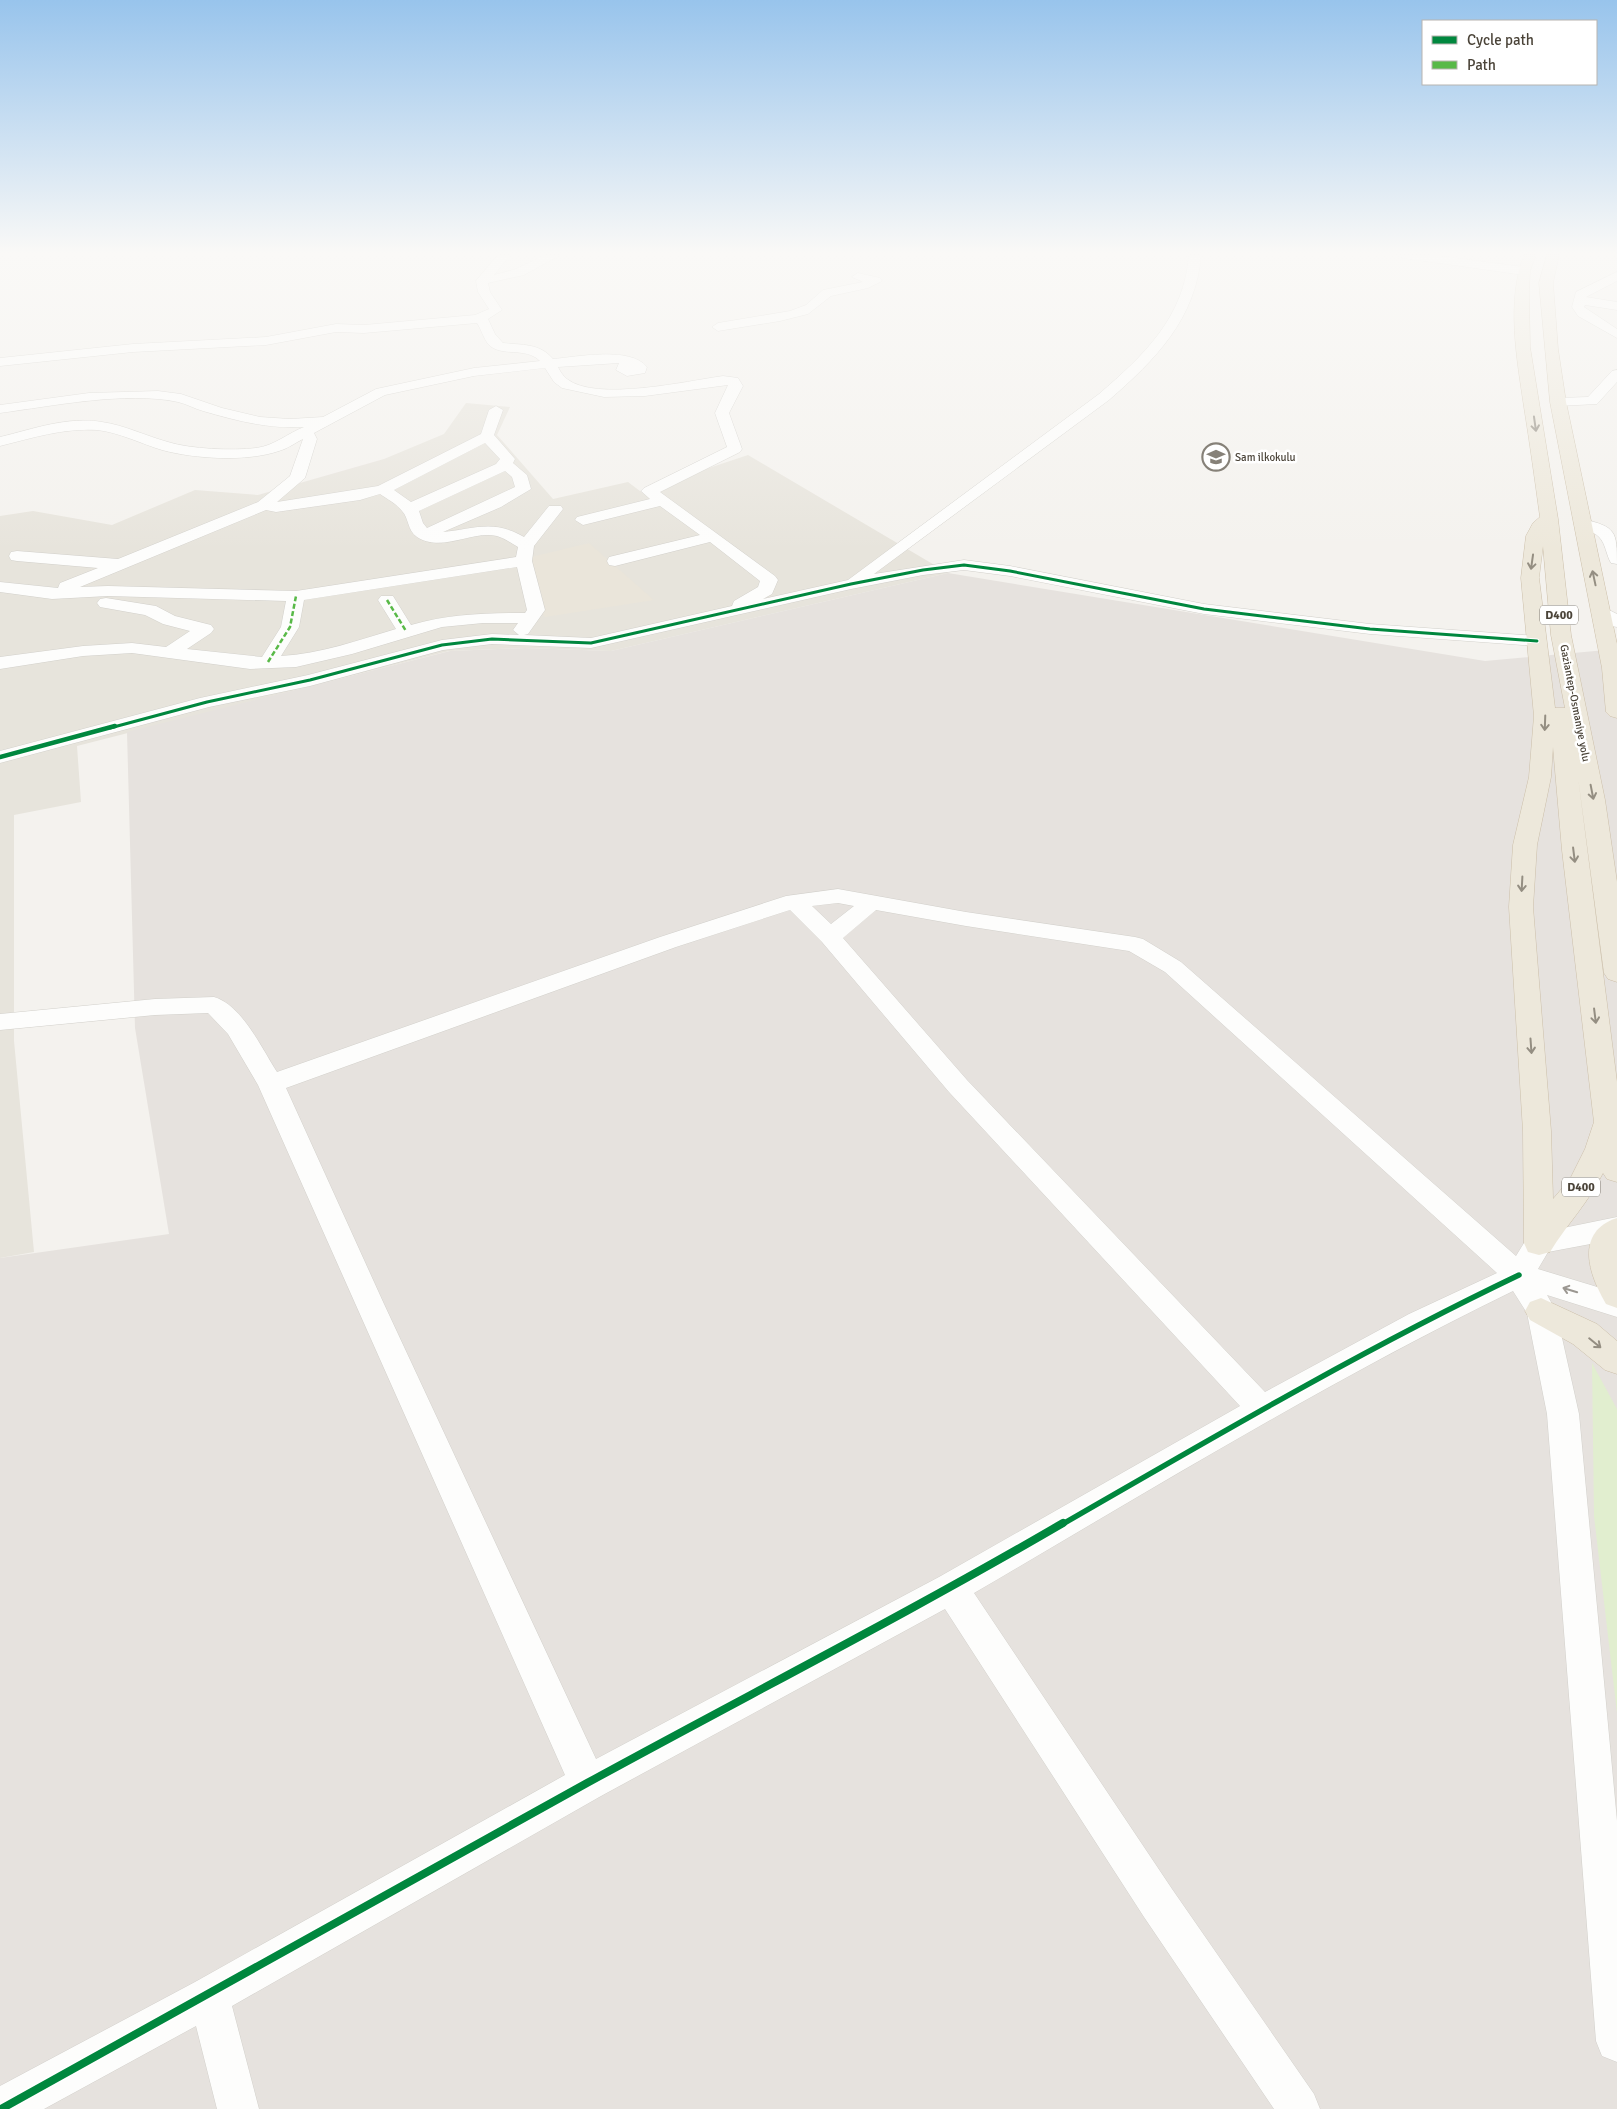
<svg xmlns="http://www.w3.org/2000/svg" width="1617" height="2109" font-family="Signika,sans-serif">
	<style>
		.residential { fill: #e7e4dc }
		.industrial { fill: #e6e2de }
		.education { fill: #eae5da }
		.green { fill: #e1eecf }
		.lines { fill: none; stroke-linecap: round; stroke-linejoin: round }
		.minor-casing { stroke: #d2d0cb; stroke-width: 1 }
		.highway-casing { stroke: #ccbfa9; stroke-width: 1 }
		.minor { fill: #fdfdfc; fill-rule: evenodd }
		.highway { fill: #ede8db; fill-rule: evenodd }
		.quiet { stroke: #58b947; stroke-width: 2.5; stroke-dasharray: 5 2.5; stroke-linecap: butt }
		.cycleway-far3-casing { stroke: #fff; stroke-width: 5 }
		.cycleway-far2-casing { stroke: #fff; stroke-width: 7 }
		.cycleway-far1-casing { stroke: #fff; stroke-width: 9 }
		.cycleway-casing { stroke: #fff; stroke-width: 11 }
		.cycleway-far3 { stroke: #00873e; stroke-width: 3 }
		.cycleway-far2 { stroke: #00873e; stroke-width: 4.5 }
		.cycleway-far1 { stroke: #00873e; stroke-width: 5.5 }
		.cycleway { stroke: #00873e; stroke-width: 8 }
		.oneway { stroke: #948e82 }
		.oneway2 { stroke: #9b9791 }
		.labels { text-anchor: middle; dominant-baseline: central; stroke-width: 5; stroke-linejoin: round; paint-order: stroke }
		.far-poi-label { font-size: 11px; fill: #4b4439; stroke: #fff; text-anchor: start }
		.far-street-label { font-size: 11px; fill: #4b4439; stroke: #fff }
		.shield { fill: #fff; stroke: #817c74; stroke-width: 1 }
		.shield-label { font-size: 12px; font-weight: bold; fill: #4b4439 }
	</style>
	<rect width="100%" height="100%" fill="#f4f2ee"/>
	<!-- residential -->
	<polygon class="residential" points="466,403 510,407 497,435 553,499 628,482 640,491 748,455 948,573 611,651 525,648 449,651 77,746 81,802 14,815 14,1041 34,1252 0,1258 0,516 33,511 112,525 195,490 258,495 384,459 444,434"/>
	<!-- industrial -->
	<polygon class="industrial" points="948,573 1485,661 1617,649 1617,2109 0,2109 0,1258 169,1234 135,1028 127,732 450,651 525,648 611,651"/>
	<!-- education -->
	<polygon class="education" points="589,543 654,600 545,617 534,605 519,560"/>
	<!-- green -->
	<polygon class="green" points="1592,1363 1617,1409 1617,1713 1594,1516"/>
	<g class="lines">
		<!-- minor casing -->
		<g class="minor-casing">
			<g id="minor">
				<path d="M498 255H510L494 275 516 269 545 255H560L524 275 488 283 490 292 502 310 488 319 495 334 503 343C521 345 540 343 553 359 577 357 630 346 647 367L645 373 627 376 616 370 619 363 558 367C560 371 563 376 567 379 596 402 687 381 723 376L738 378 743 386 729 413 742 449 740 452 660 492 775 576 778 580 772 594 763 599 848 580 1099 394C1144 355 1184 318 1189 255H1201C1196 319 1155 360 1109 400L874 574 964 560 1010 566 1204 604 1370 624 1537 636 1543 637 1546 641 1543 645 1537 646 1370 634 1204 614 1010 576 964 570 923 575 851 589 591 648 492 644 443 650 310 686 209 707 0 763V751L200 698 308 675 442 640 492 634 519 635 513 630 518 623H483L442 627 352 654 296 667 250 669 132 653 83 656 0 669V657L83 646 132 643 166 647 190 631 163 624 145 615 100 607 97 603 100 599 106 598 156 606 175 616 211 625 214 629 211 633 187 649 262 657 281 627 286 601 108 596 52 599 0 592V582L58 588 60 583 98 568 17 561 11 560 9 556 11 552 17 551 118 559 258 502 290 476 303 439C295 443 287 449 279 451 247 462 195 459 162 450 142 444 118 432 97 430 63 428 32 438 0 446V437C33 429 68 416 102 422 124 425 146 436 168 442 190 449 233 451 256 448 274 446 288 433 304 427 269 429 237 421 203 411 195 409 187 404 178 402 126 391 53 406 0 413V405L89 393 158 391 181 394 222 408 260 417 290 419 323 417 376 389 474 368 540 361C525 346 501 358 488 344 483 337 481 329 477 323L364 333 336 332 266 345 133 352 0 366V358L133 344 266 337 336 324 364 325 475 315 489 309 478 292 476 281ZM545 368 554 382 562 388 604 397 645 396 728 385 715 413 727 447 644 488 641 491 650 499 577 517 575 520 583 525 660 506 700 535 609 557 607 561 609 565 615 566 710 542 760 581 758 587 734 601 732 606 591 638 524 635 528 634 545 610 532 561 534 546 563 509 561 506H549L524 537C493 519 475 529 443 532L501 507 531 489 527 475 513 463 515 459 494 435 503 410 496 406 489 410 481 434 378 486 277 502 305 478 317 439 314 433 385 395 474 376ZM485 443 500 459 496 464 411 502 394 490ZM505 471 512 477 515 487 427 528 423 523 419 511ZM380 494C387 499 397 504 402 511 409 518 407 530 417 537 442 553 472 530 497 536 504 538 511 543 518 547L516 557 296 591 108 586 80 587 266 510 276 512 360 500ZM517 567 527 610 525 613C486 613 449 614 411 625L393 596H381L378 600 396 629C359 640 320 654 281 656L299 627 304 600Z"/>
				<polygon points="1397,255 1431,255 1524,267 1530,271 1524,275 1403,258"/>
				<polygon points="1617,272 1617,281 1586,297 1617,302 1617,310 1585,305 1584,307 1617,329 1617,338 1578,316 1572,307 1576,292"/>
				<polygon points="858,273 880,278 882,281 868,288 831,296 808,314 780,321 718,331 712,327 718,323 790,311 806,305 823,290 863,282 852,277"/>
				<polygon points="1617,370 1617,382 1597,404 1558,406 1551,402 1558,398 1588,397 1612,371"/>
				<path d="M1583 519C1616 527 1617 531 1617 564L1611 563C1606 555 1606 544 1599 537 1593 530 1580 531 1575 524Z"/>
				<polygon points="1601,606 1617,614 1617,627 1611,626 1592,611 1595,607"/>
				<path d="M838 889 966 912 1135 937 1143 939 1181 962 1516 1256 1529 1235 1617 1217V1239L1548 1252 1538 1269 1617 1293V1317L1547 1295 1556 1311 1579 1414 1617 1821V2062L1602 2056 1596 2041 1547 1414 1527 1313 1513 1291C1328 1381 1152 1489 974 1593L1172 1889 1314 2094 1320 2109H1274L1144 1917 945 1609 601 1796 232 2006 259 2109H217L196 2026 44 2109H0V2086L195 1982 565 1775 258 1085 228 1034 208 1013 155 1015 0 1030V1014L155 999 214 997C242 1005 262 1049 277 1072L660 937 786 896ZM838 903 854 906 831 924 812 906ZM790 910 822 942 949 1092 1240 1406 939 1577 596 1759 384 1304 286 1088 676 947ZM876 910 966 926 1129 951 1165 972 1497 1273 1409 1314 1265 1392 967 1080 843 938Z"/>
			</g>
		</g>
		<!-- highway casing -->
		<g class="highway-casing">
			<g id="highway">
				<path d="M1524 255H1536L1530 271 1529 292 1530 347 1558 519 1571 635 1605 800 1617 882V982L1608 979 1604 973 1578 777 1617 1082V1182L1607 1179 1603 1173C1589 1202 1567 1224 1550 1252L1539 1255 1528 1252 1524 1243 1523 1131 1509 907 1513 845 1529 777 1534 716 1521 578 1526 536 1533 523 1540 517C1535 481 1530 444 1524 407 1517 359 1506 302 1524 255ZM1543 546 1551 635 1565 708H1555L1539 578ZM1553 747 1562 850 1594 1122 1585 1149 1570 1179 1553 1199 1551 1131 1533 907 1537 845 1551 777Z"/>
				<polygon points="1547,255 1559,255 1553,283 1558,349 1566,402 1617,644 1617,718 1610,716 1606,712 1602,668 1550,402 1539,283"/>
				<path d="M1617 1218V1308L1606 1304C1589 1275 1574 1232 1617 1218Z"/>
				<polygon points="1541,1298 1597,1324 1617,1341 1617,1374 1605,1370 1573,1344 1530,1320 1525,1311 1530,1302"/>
			</g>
		</g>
		<!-- minor -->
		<use href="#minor" class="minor"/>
		<!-- highway -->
		<use href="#highway" class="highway"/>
		<!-- quiet -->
		<g class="quiet">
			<polyline points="387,600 406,631"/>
			<polyline points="268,662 290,627 296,596"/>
		</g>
		<!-- cycleway-far3 casing -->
		<g class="cycleway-far3-casing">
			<polyline id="cycleway-far3" points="110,728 207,702 310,680 442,645 492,639 591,643 851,584 923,570 964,565 1010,571 1204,609 1370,629 1537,641"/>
		</g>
		<!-- cycleway-far2 casing -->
		<g class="cycleway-far2-casing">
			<polyline id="cycleway-far2" points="0,757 115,726"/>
		</g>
		<!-- cycleway-far1 casing -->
		<g class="cycleway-far1-casing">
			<path id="cycleway-far1" d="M1061 1525C1212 1438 1362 1350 1519 1275"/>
		</g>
		<!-- cycleway casing -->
		<g class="cycleway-casing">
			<path id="cycleway" d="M1 2109C197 2002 391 1891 587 1783 746 1696 907 1614 1063 1523"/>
		</g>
		<!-- cycleway-far3 -->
		<use href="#cycleway-far3" class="cycleway-far3"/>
		<!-- cycleway-far2 -->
		<use href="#cycleway-far2" class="cycleway-far2"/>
		<!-- cycleway-far1 -->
		<use href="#cycleway-far1" class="cycleway-far1"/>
		<!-- cycleway -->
		<use href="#cycleway" class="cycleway"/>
	</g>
	<!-- one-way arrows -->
	<defs><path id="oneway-shaft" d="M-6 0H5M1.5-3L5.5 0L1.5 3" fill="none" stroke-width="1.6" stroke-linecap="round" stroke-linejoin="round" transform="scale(1.25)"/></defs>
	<g class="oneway">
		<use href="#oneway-shaft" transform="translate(1535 424) rotate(82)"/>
		<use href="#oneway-shaft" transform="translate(1532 562) rotate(98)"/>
		<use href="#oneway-shaft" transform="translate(1594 578) rotate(-102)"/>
		<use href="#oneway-shaft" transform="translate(1545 723) rotate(92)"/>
		<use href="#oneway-shaft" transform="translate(1592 792) rotate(79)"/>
		<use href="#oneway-shaft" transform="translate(1574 855) rotate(83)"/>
		<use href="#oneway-shaft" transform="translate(1522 884) rotate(93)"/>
		<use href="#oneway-shaft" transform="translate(1595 1016) rotate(83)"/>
		<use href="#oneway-shaft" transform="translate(1531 1046) rotate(86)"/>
		<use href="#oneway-shaft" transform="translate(1595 1343) rotate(39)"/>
	</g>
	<use class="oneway2" href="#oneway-shaft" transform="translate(1570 1290) rotate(-163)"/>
	<!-- sky -->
	<linearGradient id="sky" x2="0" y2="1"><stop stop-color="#98c4ec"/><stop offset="0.46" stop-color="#faf9f7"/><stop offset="1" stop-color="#faf9f7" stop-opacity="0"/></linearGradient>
	<rect width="1617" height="550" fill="url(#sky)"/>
	<!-- icons -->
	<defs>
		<g id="school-ring" transform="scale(1.4375)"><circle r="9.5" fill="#fff" stroke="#868178" stroke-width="1.5"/><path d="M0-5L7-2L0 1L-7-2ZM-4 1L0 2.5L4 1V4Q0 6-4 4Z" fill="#868178"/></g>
	</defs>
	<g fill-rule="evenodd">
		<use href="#school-ring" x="1216" y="457"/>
	</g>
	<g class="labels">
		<!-- far-poi labels -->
		<g class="far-poi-label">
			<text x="1235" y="457">Sam ilkokulu</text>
		</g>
		<!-- far-street labels -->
		<g class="far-street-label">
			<text transform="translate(1575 703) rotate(79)">Gaziantep-Osmaniye yolu</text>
		</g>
		<!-- shield labels -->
		<g class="shield">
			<rect x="1540" y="605.5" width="38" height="19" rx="4"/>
			<rect x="1562" y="1177.5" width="38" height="19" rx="4"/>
		</g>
		<g class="shield-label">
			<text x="1559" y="615">D400</text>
			<text x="1581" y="1187">D400</text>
		</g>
	</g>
	<!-- legend -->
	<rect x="1422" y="20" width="175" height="65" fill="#ffffff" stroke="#b7b4b0"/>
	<rect x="1432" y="36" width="25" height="8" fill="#00873e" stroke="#b7b4b0"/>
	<text x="1467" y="45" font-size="15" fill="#4b4439">Cycle path</text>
	<rect x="1432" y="61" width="25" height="8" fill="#58b947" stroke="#b7b4b0"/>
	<text x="1467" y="70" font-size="15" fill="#4b4439">Path</text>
</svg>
